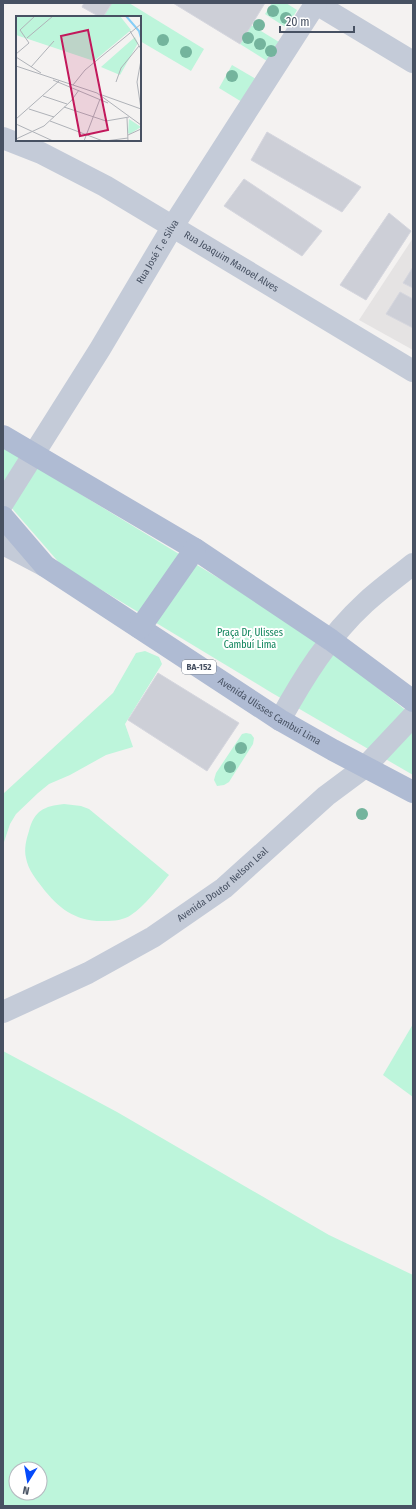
<svg xmlns="http://www.w3.org/2000/svg" width="416" height="1509" font-family="'Fira Sans Condensed',sans-serif">
	<style>
		.education { fill: #e5e3e3 }
		.green { fill: #bdf5db; fill-rule: evenodd }
		.building { fill: #cdcfd7; stroke: #d5d6de }
		.lines { fill: none; stroke-linecap: round; stroke-linejoin: round }
		.minor { stroke: #c4cbd8; stroke-width: 22 }
		.tertiary { stroke: #c4cbd8; stroke-width: 22 }
		.primary { stroke: #afbbd3; stroke-width: 22 }
		.tree { fill: #74b49d }
		.labels { text-anchor: middle; dominant-baseline: central; stroke-width: 4; stroke-linejoin: round; paint-order: stroke }
		.shield { fill: #fff; stroke: #7e8591; stroke-width: 1 }
		.shield-label { font-size: 9px; font-weight: bold; fill: #475162 }
		.street-label { font-size: 10px; fill: #475162; stroke: #fff }
		.park-label { font-size: 10px; fill: #0c8259; stroke: #fff }
		.inset-river { fill: none; stroke: #85cef7; stroke-width: 2 }
		.inset-road { fill: none; stroke: #afb2b8; stroke-width: 1 }
		.view { fill: #c2185b; fill-opacity: 0.15; stroke: #c2185b; stroke-width: 2 }
		.inset-edge { fill: none; stroke: #475162; stroke-width: 2 }
	</style>
	<rect width="100%" height="100%" fill="#f4f2f1"/>
	<!-- education -->
	<polygon class="education" points="413,238 413,350 359,320"/>
	<!-- green -->
	<g class="green">
		<polygon points="112,3 129,3 204,49 191,71 140,41 140,17 103,17"/>
		<polygon points="272,3 286,3 297,10 287,28 265,14"/>
		<polygon points="251,25 279,42 267,61 240,44"/>
		<polygon points="232,65 256,79 242,102 219,88"/>
		<polygon points="3,447 225,582 320,642 413,716 413,775 272,693 62,566 3,498"/>
		<polygon points="145,651 159,657 162,664 125,724 133,747 106,755 70,775 49,784 38,793 16,814 10,824 4,842 3,864 3,794 113,693 136,653"/>
		<polygon points="246,733 251,734 254,738 253,744 229,782 224,785 217,786 214,780 216,773 242,734"/>
		<path d="M64 804 81 806 89 809 169 875C159 887 144 907 131 915 124 920 114 921 105 921 76 922 59 909 42 887 35 878 28 869 26 858 24 849 26 840 29 831 34 811 44 806 64 804Z"/>
		<polygon points="413,1024 413,1097 383,1075"/>
		<path d="M3 1051 117 1112 329 1235 413 1275V1506H3ZM16 1469H40V1493H16Z"/>
	</g>
	<!-- building -->
	<g class="building">
		<polygon points="84,3 112,3 103,17 100,17 82,7"/>
		<polygon points="173,3 265,3 240,44"/>
		<polygon points="267,132 361,187 342,212 251,160"/>
		<polygon points="244,179 322,231 302,256 224,206"/>
		<polygon points="389,213 411,231 366,300 340,285"/>
		<polygon points="413,267 413,288 403,283"/>
		<polygon points="400,292 413,299 413,328 386,314"/>
		<polygon points="158,673 239,723 207,771 128,720"/>
	</g>
	<g class="lines">
		<!-- minor -->
		<g class="minor">
			<polyline points="315,3 413,62"/>
			<path id="s1" d="M3 138 41 153 105 186 413 371"/>
			<path id="s2" d="M3 503 100 349 173 226 316 3"/>
			<polyline points="3,544 45,566"/>
		</g>
		<!-- tertiary -->
		<g class="tertiary">
			<path d="M280 720C303 678 329 636 365 603 380 589 397 577 413 564"/>
			<path id="s3" d="M3 1012 88 973 153 937 224 888 326 796 365 767 413 716"/>
		</g>
		<!-- primary -->
		<g class="primary">
			<polyline points="3,436 195,549 331,640 413,701"/>
			<path id="s4" d="M3 517 45 566 280 720 333 750 413 792"/>
			<polyline points="140,628 195,549"/>
		</g>
	</g>
	<!-- trees -->
	<g class="tree">
		<circle cx="273" cy="11" r="6"/>
		<circle cx="286" cy="18" r="6"/>
		<circle cx="259" cy="25" r="6"/>
		<circle cx="248" cy="38" r="6"/>
		<circle cx="163" cy="40" r="6"/>
		<circle cx="260" cy="44" r="6"/>
		<circle cx="271" cy="51" r="6"/>
		<circle cx="186" cy="52" r="6"/>
		<circle cx="232" cy="76" r="6"/>
		<circle cx="241" cy="748" r="6"/>
		<circle cx="230" cy="767" r="6"/>
		<circle cx="362" cy="814" r="6"/>
	</g>
	<g class="labels">
		<!-- shield labels -->
		<rect class="shield" x="182" y="660" width="34" height="14" rx="3"/>
		<g class="shield-label">
			<text x="199" y="667">BA-152</text>
		</g>
		<!-- street labels -->
		<g class="street-label">
			<text stroke="none"><textPath href="#s2" startOffset="295">Rua José T. e Silva</textPath></text>
			<text stroke="none"><textPath href="#s1" startOffset="260">Rua Joaquim Manoel Alves</textPath></text>
			<text stroke="none"><textPath href="#s4" startOffset="332">Avenida Ulisses Cambuí Lima</textPath></text>
			<text stroke="none"><textPath href="#s3" startOffset="255">Avenida Doutor Nelson Leal</textPath></text>
		</g>
		<!-- park labels -->
		<g class="park-label">
			<text x="250" y="633">Praça Dr, Ulisses<tspan x="250" dy="12">Cambuí Lima</tspan></text>
		</g>
	</g>
	<!-- overview -->
	<g transform="translate(16 16)">
		<rect width="125" height="125" fill="#f4f2f1"/>
		<path d="M0 0H104L115 14 78 45 0 19ZM119 21 122 27 104 59 85 51ZM113 103 125 111 114 118 112 117Z" fill="#bdf5db"/>
		<path class="inset-river" d="M110 0 123 15 125 22"/>
		<path class="inset-road" d="M114 15 125 33M11 22 37 0M0 38 13 27 4 14 19 0M0 41 25 57M0 50 81 77 125 109M15 51 38 25M37 64 92 87M100 66 105 52 123 30M57 69 69 54 125 8M86 79 125 93 121 66 125 44M27 80 51 88M48 91 90 105 113 101M13 93 38 101M111 102 112 125M0 103 43 65M34 105 87 125M0 108 37 125M112 119 125 113M0 123 28 110 55 85 63 74M68 125 84 83M89 125 112 122"/>
		<path class="view" d="M72 14 92 114 64 120 45 20Z"/>
		<rect width="125" height="125" class="inset-edge"/>
	</g>
	<!-- border -->
	<rect width="416" height="1509" fill="none" stroke="#475162" stroke-width="8"/>
	<!-- north arrow -->
	<g transform="translate(28 1481) rotate(191)"><circle r="19" fill="#ffffff" stroke="#b5b9c0"/>
	<path d="M0-3L7 15L0 10L-7 15Z" fill="#044afb"/>
	<text y="-6" font-size="11" font-weight="bold" text-anchor="middle" fill="#475162">N</text>
	</g>
	<!-- scale -->
	<path d="M280 26v6h74v-6" fill="none" stroke="#475162" stroke-width="2"/>
	<text x="286" y="26" font-size="12" fill="#475162" stroke="#ffffff" stroke-width="3" paint-order="stroke">20 m</text>
</svg>
